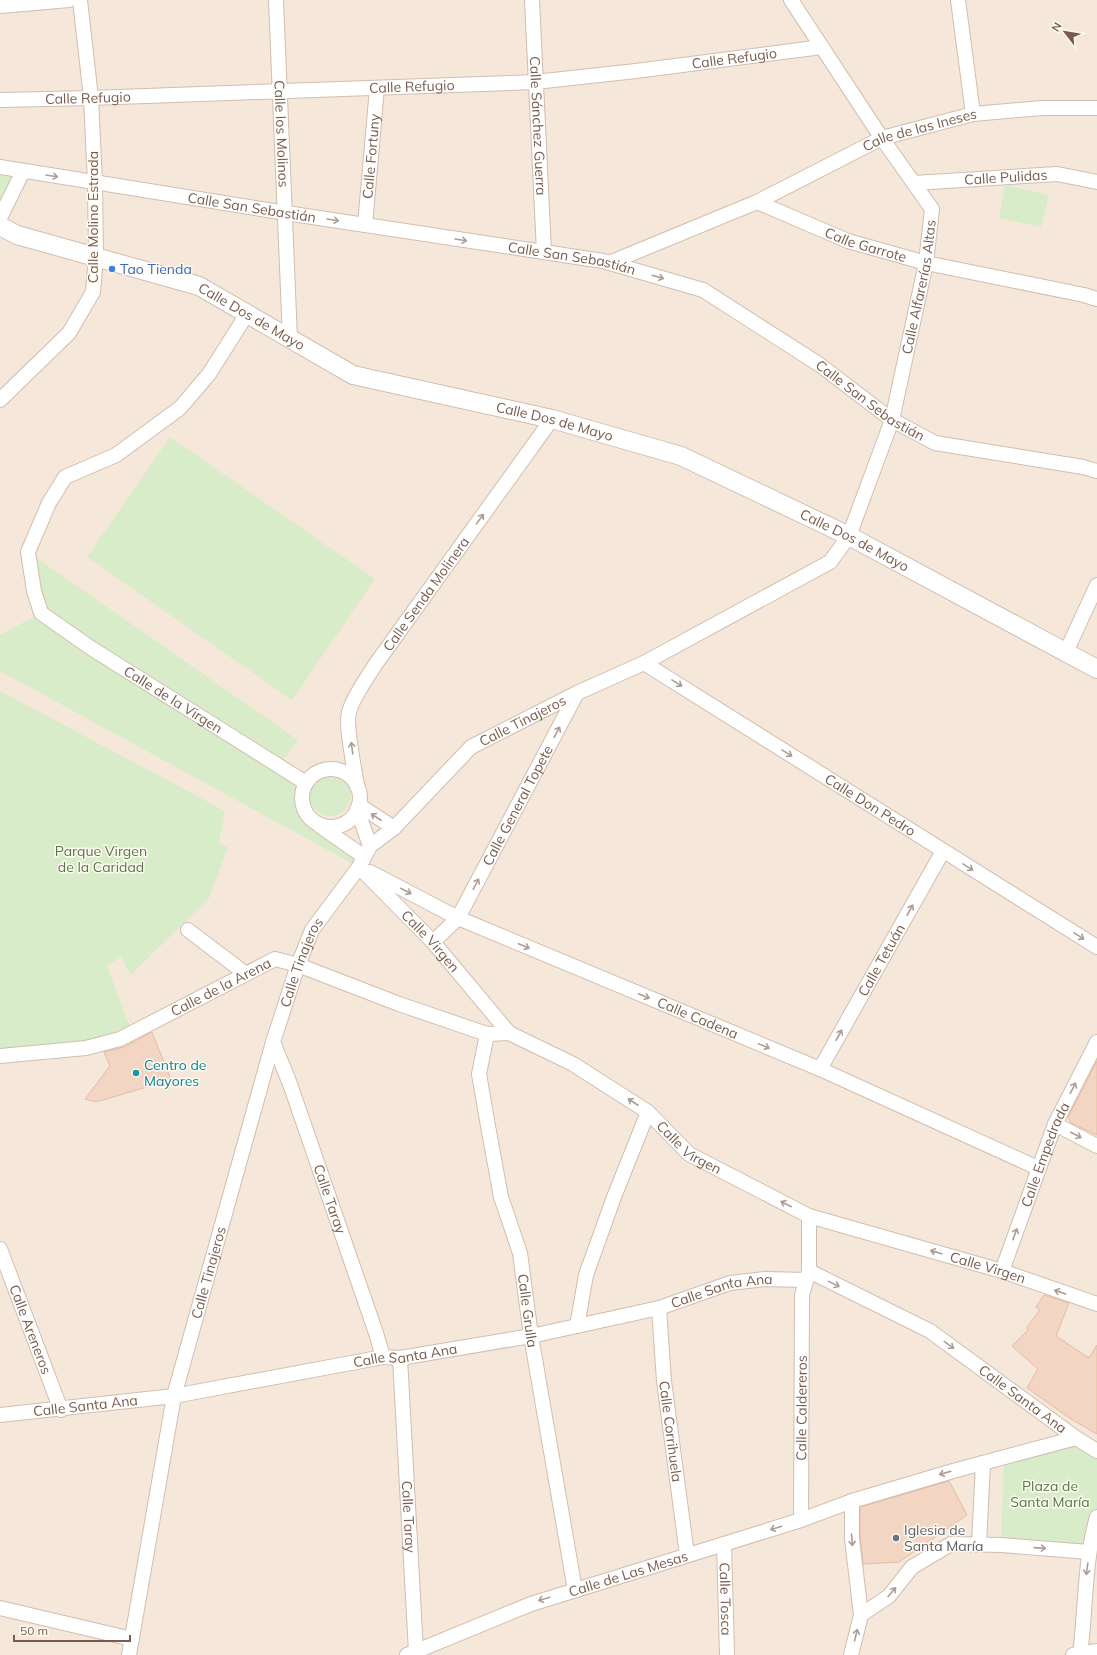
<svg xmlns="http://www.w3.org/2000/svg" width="1097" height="1655" font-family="Mulish,sans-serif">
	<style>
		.residential { fill: #f5e8da }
		.green { fill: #d8ecc9 }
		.building { fill: #f3d5c3; stroke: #e6bba3 }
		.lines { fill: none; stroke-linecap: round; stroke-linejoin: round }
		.minor-casing { stroke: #d1beb0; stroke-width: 16 }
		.tertiary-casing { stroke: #d1beb0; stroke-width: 20 }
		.minor { stroke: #fff; stroke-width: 14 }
		.tertiary { stroke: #fff; stroke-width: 18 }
		.oneway { stroke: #af9d94 }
		.shop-dot { fill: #3f7fe0; stroke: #fffaf3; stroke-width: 1.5 }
		.culture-dot { fill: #0f9aa8; stroke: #fffaf3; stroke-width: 1.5 }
		.worship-dot { fill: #6b7280; stroke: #fffaf3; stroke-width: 1.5 }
		.labels { text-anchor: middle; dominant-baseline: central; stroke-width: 3; stroke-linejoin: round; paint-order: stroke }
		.street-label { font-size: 14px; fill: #7a5c4d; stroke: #fffaf3 }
		.shop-label { font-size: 14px; fill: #366cbe; stroke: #fffaf3; text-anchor: start }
		.park-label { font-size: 14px; fill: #537a41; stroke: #fffaf3 }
		.culture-label { font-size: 14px; fill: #0d838f; stroke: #fffaf3; text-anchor: start }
		.worship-label { font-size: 14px; fill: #5b616d; stroke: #fffaf3; text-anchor: start }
	</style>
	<rect width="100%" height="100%" fill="#fdf6ec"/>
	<!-- residential -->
	<rect class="residential" x="0" y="0" width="1097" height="1655"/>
	<!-- green -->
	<g class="green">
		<polygon points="0,167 23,171 0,218"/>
		<polygon points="1005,185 1049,195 1041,227 999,218"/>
		<polygon points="170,437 375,579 292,700 87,557"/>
		<path d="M28 552 298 740 279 766 306 783C303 791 301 797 303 804 306 821 349 846 363 856L359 867 0 671V635L41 613Z"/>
		<polygon points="0,691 225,811 219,842 228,848 209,898 131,975 121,957 107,966 130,1027 89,1043 0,1050"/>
		<circle cx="330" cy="795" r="21"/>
		<polygon points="1076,1438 1097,1451 1097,1517 1089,1552 1001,1545 1004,1457"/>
	</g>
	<!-- building -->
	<g class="building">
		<polygon points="152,1032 171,1080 96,1102 85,1099 110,1066 104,1052 124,1047"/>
		<polygon points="1097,1061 1097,1135 1071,1123 1068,1117"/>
		<polygon points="1044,1295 1069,1303 1056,1336 1089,1358 1097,1345 1097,1434 1071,1419 1027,1388 1038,1369 1012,1346 1028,1330 1027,1327 1040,1310 1036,1307"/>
		<polygon points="949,1481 967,1515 899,1562 863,1564 860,1538 860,1507"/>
	</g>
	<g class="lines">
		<!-- minor casing -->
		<g class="minor-casing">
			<g id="minor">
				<path id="s1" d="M276 0 290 339"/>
				<path id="s2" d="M532 0 544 252"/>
				<polyline points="958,0 973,114"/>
				<polyline points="0,6 69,0"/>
				<path id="s3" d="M0 100 91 98 535 82 636 71 822 47"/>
				<path id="s4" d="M0 167 286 213 603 261 703 290 820 365 892 420 935 443 1083 467 1097 471"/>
				<path id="s5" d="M914 183 1057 174 1097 182"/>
				<path id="s6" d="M757 202 848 241 926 263 1084 295 1097 299"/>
				<polyline points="0,218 23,171"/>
				<path id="s7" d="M365 225 377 88"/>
				<path id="s8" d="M609 263 757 202 882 138 973 114 1042 108H1097"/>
				<path id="s9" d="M247 314 209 374 180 408 116 455 65 477 49 503 28 552 34 591 41 613 91 648 306 783"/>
				<polyline points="0,400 69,333 93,292 96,257 95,183 91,98 80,0"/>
				<polyline points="1066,652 1097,585"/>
				<path id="s10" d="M644 663 1097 947"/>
				<circle cx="331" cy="798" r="29"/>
				<path id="s11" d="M357 787C355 769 345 727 349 712 354 695 366 680 375 665L552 419"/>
				<polyline points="359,805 394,828"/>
				<polyline points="357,809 370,846"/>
				<polyline points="320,826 363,856"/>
				<path id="s12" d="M359 867 433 942 509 1033 573 1064 648 1112 689 1154 809 1216 1002 1271 1097 1304"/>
				<path id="s13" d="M370 872 458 918 820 1069 1038 1168"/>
				<polyline points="188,930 246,974"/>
				<path id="s14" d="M433 942 458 918 577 693"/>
				<path id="s15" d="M487 1034 479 1074 488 1126 501 1197 520 1253 531 1336 575 1590"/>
				<path id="s16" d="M273 1042 290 1084 376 1333 383 1357"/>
				<path id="s17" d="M0 1056 86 1048 120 1039 275 959 298 965 399 1004 487 1034 509 1033"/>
				<path id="s18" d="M820 1069 943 851"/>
				<polyline points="1055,1124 1097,1146"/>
				<path id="s19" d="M0 1249 61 1410"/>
				<polyline points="809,1271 809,1216"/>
				<path id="s20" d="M1002 1271 1055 1124 1097 1042"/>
				<path id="s21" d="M659 1308 664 1381 687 1555"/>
				<polyline points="577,1326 586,1275 614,1197 648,1112"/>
				<path id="s22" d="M400 1358 416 1652"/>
				<path id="s23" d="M0 1415 174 1396 383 1357 400 1358 531 1336 659 1308 730 1283 765 1279 806 1280"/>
				<path id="s24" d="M801 1520 802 1295 809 1271 930 1331 1076 1438 1097 1451"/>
				<path id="s25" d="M724 1544 727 1655"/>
				<polyline points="979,1544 983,1463"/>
				<polyline points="0,1608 132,1639"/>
				<polyline points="861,1615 889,1596 912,1567 951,1544 1001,1545 1089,1552"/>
				<path id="s26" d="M129 1655 174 1396 273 1042 298 965 312 930 359 867 370 846 394 828 471 747 577 693 644 663 830 562 849 536 892 420 926 263 932 209 879 134 791 0"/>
				<path id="s27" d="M407 1655 531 1604 801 1520 852 1501 953 1471 1076 1438"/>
				<polyline points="851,1655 861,1615 852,1539 852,1501"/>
				<polyline points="1073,1655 1097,1651"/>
				<path d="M1080 1655C1086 1609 1084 1562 1097 1517"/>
			</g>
		</g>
		<!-- tertiary casing -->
		<g class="tertiary-casing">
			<g id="tertiary">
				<path id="s28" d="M0 226 17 235 199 286 353 375 552 419 681 456 849 536 1097 669"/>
			</g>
		</g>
		<!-- minor -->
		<use href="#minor" class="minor"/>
		<!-- tertiary -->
		<use href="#tertiary" class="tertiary"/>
	</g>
	<!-- one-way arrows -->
	<defs><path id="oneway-shaft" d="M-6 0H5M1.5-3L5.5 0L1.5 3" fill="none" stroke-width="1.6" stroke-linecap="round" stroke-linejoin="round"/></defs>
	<g class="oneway">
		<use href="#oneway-shaft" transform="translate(52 176) rotate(9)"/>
		<use href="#oneway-shaft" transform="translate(333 220) rotate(9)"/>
		<use href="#oneway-shaft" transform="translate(461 240) rotate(9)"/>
		<use href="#oneway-shaft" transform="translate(658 277) rotate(16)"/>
		<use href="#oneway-shaft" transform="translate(480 519) rotate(-54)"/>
		<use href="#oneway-shaft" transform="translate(677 683) rotate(32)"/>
		<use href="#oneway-shaft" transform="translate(557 732) rotate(-62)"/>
		<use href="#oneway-shaft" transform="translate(352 748) rotate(-98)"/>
		<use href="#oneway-shaft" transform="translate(787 753) rotate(32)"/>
		<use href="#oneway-shaft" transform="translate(376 817) rotate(-147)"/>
		<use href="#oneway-shaft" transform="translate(968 867) rotate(32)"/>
		<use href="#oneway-shaft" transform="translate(476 884) rotate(-62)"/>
		<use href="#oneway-shaft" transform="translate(406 891) rotate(27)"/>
		<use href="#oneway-shaft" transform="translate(910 910) rotate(-61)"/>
		<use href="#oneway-shaft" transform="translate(1079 936) rotate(32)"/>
		<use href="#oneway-shaft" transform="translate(524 946) rotate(23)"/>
		<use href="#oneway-shaft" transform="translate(644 996) rotate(23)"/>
		<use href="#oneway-shaft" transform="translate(839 1035) rotate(-61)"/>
		<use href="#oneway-shaft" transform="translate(764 1046) rotate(23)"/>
		<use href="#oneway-shaft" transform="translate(1073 1088) rotate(-63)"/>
		<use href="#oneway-shaft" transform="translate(633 1102) rotate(-147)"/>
		<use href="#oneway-shaft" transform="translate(1076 1135) rotate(27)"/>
		<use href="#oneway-shaft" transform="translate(786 1204) rotate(-153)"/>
		<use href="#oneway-shaft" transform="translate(1015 1234) rotate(-70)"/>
		<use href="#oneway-shaft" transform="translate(936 1252) rotate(-164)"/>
		<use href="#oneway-shaft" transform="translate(834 1284) rotate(26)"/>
		<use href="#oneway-shaft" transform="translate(1060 1292) rotate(-161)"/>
		<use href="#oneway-shaft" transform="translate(949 1345) rotate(36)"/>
		<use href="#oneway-shaft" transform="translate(945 1473) rotate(164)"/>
		<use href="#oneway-shaft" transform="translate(776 1528) rotate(163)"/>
		<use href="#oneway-shaft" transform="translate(852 1540) rotate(86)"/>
		<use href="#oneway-shaft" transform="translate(1040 1548) rotate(4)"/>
		<use href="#oneway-shaft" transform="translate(1087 1569) rotate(98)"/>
		<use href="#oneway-shaft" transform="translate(892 1592) rotate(-50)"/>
		<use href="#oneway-shaft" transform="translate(544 1599) rotate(163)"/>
		<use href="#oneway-shaft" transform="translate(856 1635) rotate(-76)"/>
	</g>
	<!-- markers -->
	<circle class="shop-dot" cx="112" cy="269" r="4"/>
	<circle class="culture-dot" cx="136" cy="1073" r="4"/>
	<circle class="worship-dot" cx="896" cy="1538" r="4"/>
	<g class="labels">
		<!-- street labels -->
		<g class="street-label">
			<text stroke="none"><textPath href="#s3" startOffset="736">Calle Refugio</textPath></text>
			<text stroke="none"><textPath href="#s3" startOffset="412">Calle Refugio</textPath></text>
			<text stroke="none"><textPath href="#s3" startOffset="88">Calle Refugio</textPath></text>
			<text stroke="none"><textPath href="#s2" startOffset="126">Calle Sánchez Guerra</textPath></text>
			<text stroke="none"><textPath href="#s8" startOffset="339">Calle de las Ineses</textPath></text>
			<text stroke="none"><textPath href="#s1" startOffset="134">Calle los Molinos</textPath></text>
			<text stroke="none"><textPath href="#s7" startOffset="69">Calle Fortuny</textPath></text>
			<text stroke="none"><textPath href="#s5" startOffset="92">Calle Pulidas</textPath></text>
			<text stroke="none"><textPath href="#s4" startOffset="255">Calle San Sebastián</textPath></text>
			<text transform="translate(93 217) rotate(-90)">Calle Molino Estrada</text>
			<text stroke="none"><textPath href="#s6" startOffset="117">Calle Garrote</textPath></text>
			<text stroke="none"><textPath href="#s4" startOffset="579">Calle San Sebastián</textPath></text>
			<text stroke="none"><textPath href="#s26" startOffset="1689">Calle Alfarerías Altas</textPath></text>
			<text stroke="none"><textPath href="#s28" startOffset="269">Calle Dos de Mayo</textPath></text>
			<text stroke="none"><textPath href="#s4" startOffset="915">Calle San Sebastián</textPath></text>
			<text stroke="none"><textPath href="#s28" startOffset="593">Calle Dos de Mayo</textPath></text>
			<text stroke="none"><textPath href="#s28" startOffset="917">Calle Dos de Mayo</textPath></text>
			<text stroke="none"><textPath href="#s11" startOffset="217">Calle Senda Molinera</textPath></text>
			<text stroke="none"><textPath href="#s9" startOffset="555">Calle de la Virgen</textPath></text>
			<text stroke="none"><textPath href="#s26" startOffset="1051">Calle Tinajeros</textPath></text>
			<text stroke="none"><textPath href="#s14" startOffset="162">Calle General Topete</textPath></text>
			<text stroke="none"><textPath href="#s10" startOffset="267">Calle Don Pedro</textPath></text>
			<text stroke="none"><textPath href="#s12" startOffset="103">Calle Virgen</textPath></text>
			<text stroke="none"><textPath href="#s18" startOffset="125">Calle Tetuán</textPath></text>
			<text stroke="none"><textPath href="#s26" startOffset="715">Calle Tinajeros</textPath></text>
			<text stroke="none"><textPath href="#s17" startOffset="235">Calle de la Arena</textPath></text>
			<text stroke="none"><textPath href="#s13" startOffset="359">Calle Cadena</textPath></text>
			<text stroke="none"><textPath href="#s12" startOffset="439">Calle Virgen</textPath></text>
			<text stroke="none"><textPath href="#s20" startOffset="124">Calle Empedrada</textPath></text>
			<text stroke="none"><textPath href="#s16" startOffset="167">Calle Taray</textPath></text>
			<text stroke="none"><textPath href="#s12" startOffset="764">Calle Virgen</textPath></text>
			<text stroke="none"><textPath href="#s26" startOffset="391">Calle Tinajeros</textPath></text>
			<text stroke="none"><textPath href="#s23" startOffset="734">Calle Santa Ana</textPath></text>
			<text stroke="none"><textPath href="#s15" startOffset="283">Calle Grulla</textPath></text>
			<text stroke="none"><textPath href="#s19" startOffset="86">Calle Areneros</textPath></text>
			<text stroke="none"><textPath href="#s23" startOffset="410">Calle Santa Ana</textPath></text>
			<text stroke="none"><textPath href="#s24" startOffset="500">Calle Santa Ana</textPath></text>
			<text stroke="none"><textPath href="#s23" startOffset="86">Calle Santa Ana</textPath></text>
			<text stroke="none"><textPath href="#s24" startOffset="112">Calle Caldereros</textPath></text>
			<text stroke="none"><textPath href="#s21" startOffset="124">Calle Corrihuela</textPath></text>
			<text stroke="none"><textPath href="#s22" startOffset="159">Calle Taray</textPath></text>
			<text stroke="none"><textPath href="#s27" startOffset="236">Calle de Las Mesas</textPath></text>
			<text stroke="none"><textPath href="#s25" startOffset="55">Calle Tosca</textPath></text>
		</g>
		<!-- shop labels -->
		<g class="shop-label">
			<text x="120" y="269">Tao Tienda</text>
		</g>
		<!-- park labels -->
		<g class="park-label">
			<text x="101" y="851">Parque Virgen<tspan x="101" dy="16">de la Caridad</tspan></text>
			<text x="1050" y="1486">Plaza de<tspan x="1050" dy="16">Santa María</tspan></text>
		</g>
		<!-- culture labels -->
		<g class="culture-label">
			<text x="144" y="1065">Centro de<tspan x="144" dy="16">Mayores</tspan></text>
		</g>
		<!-- worship labels -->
		<g class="worship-label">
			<text x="904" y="1530">Iglesia de<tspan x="904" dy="16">Santa María</tspan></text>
		</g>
	</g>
	<!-- north arrow -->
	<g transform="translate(1065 32) rotate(301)" stroke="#fffaf3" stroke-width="3" paint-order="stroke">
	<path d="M0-3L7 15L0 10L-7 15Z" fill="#7a5c4d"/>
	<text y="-6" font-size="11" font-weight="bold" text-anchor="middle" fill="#7a5c4d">N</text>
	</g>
	<!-- scale -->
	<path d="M14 1635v6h116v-6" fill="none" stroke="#7a5c4d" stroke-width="2"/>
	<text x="20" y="1635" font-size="12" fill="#7a5c4d" stroke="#fffaf3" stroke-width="3" paint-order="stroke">50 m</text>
</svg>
